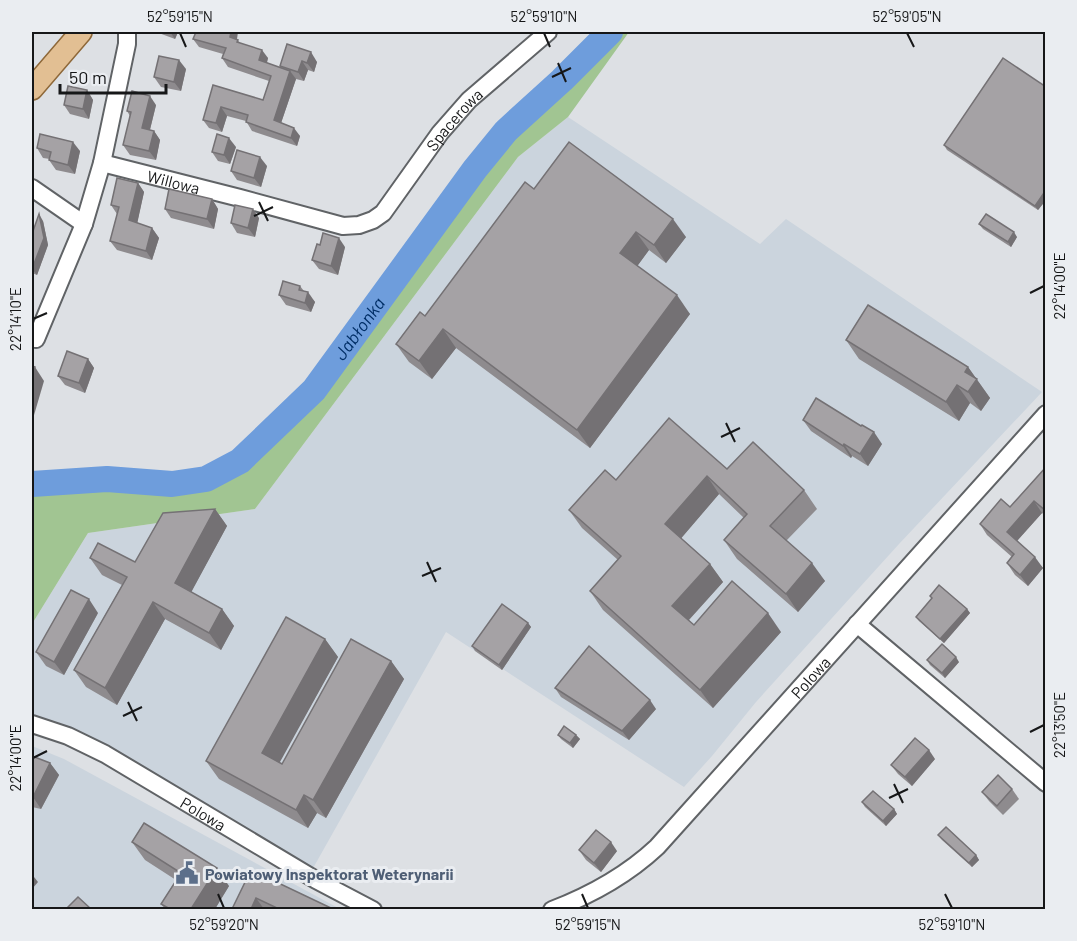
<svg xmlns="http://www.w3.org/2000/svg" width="1077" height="941" font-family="Barlow,sans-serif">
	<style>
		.built { fill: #cbd4dd }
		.green { fill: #a1c592 }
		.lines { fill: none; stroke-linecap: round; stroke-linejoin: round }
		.river { stroke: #6e9ddc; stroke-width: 26 }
		.minor-casing { stroke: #606366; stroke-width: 20 }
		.major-casing { stroke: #8e6839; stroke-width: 24 }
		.minor { stroke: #fff; stroke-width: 16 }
		.major { stroke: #e2bf93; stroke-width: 21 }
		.wall { fill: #8e8b8e }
		.shaded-wall { fill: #747174 }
		.building { fill: #a5a2a5; stroke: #747174; stroke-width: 1.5 }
		.ticks { fill: none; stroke: #161718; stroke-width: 2 }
		.labels { text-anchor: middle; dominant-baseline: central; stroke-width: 6; stroke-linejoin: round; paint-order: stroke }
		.street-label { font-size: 16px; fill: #161718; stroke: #eaedf1 }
		.service-label { font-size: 16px; font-weight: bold; fill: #4e5e75; stroke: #eaedf1; text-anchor: start }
		.water-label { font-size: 18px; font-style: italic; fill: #002e66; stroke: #eaedf1 }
		.neatline { fill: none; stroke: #161718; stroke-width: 2 }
		.ticks-label { font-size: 15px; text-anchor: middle; fill: #161718 }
	</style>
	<rect width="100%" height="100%" fill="#dde0e4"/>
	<!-- built -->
	<g class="built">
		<polygon points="568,117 760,244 786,219 1042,392 899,544 756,702 712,756 684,787 446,632 312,870 32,717 32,624 88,533 255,509 518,157"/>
		<polygon points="32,746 64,759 340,909 32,909"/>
	</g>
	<!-- green -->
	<polygon class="green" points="620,32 629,32 568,117 518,157 255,509 88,533 32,624 32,495 115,490 195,493 234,477 295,423 500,148 524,122 574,84"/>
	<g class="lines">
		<!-- river -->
		<path class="river" id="s1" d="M32 484 107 479 172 484 206 479 240 461 314 390 475 169 506 131 562 80 610 32"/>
		<!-- minor casing -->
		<g class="minor-casing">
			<g id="minor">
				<path id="s2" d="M102 163 240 198 343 226 359 225 373 220 383 213 440 133 469 100 548 32"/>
				<polyline points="32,188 84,224"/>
				<polyline points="36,339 84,224 102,163 127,44 127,32"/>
				<polyline points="857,624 1046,783"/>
				<path id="s3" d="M32 724 68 736 105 754 316 880 373 910"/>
				<path id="s4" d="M552 910C591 895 626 876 657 847L1046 414"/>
			</g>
		</g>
		<!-- major casing -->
		<g class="major-casing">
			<polyline id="major" points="32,89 81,32"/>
		</g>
		<!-- minor -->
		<use href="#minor" class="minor"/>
		<!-- major -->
		<use href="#major" class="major"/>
	</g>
	<!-- wall -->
	<g class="wall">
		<polygon points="156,32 178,32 175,39"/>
		<polygon points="193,39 237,39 240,43 268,58 267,63 281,68 280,66 287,44 317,62 314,72 308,70 304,81 296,79 281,123 300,136 297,146 252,131 246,121 227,116 222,132 209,128 203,120 213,85 263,100 269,81 228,67 222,58 223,54 199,47"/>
		<polygon points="186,69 181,91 161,87 154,77"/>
		<polygon points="1046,87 1046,200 1038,210 947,150 944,145"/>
		<polygon points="87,90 93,100 89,119 70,114 64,105"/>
		<polygon points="156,105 150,130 154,131 160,140 156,160 130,155 123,145 130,116 127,111"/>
		<polygon points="236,147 230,164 218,161 212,152"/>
		<polygon points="37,148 80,151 75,174 56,170 49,160 50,159 43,158"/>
		<polygon points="267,166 261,187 237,180 231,171"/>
		<polygon points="138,183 144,192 137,223 152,228 159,238 152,260 117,250 110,241 117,214 111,205"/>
		<polygon points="534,189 686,237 666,263 649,250 637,266 690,314 590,448 456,348 432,379 409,362 396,344 425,316"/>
		<polygon points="212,199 218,209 214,229 171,218 165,209"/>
		<polygon points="259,218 255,237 237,233 231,223"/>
		<polygon points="43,221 48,245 37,275 32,273 32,234"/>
		<polygon points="979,224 1017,237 1011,247 983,229"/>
		<polygon points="345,247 338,275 319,269 312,260"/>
		<polygon points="300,286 304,291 315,302 311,312 286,305 279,295"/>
		<polygon points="846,340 968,367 990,398 981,411 970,403 959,421 859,359"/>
		<polygon points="88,359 94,368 85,393 65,385 58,376"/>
		<polygon points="803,420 882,444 868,466 852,456 851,458 811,431"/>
		<polygon points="1046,467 1046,516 1042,513 1017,541 1043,568 1028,586 1015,575 1007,563 1012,557 987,535 980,524 1010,507"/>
		<polygon points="727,469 804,490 817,509 786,541 825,581 798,612 737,559 724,540 744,518 719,494 681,538 710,564 723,582 689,620 694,625 781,632 713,708 603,610 590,591 618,560 582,528 569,510 616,480"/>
		<polygon points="215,509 227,526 191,592 222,609 234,626 221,650 165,619 117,705 86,687 74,670 122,585 102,575 90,558 135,562"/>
		<polygon points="930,596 967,609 970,613 944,643 919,621 916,617 932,599"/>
		<polygon points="98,613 64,675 46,666 36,652"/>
		<polygon points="528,623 531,627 502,670 475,651 472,646"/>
		<polygon points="325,639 338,657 279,762 282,764 391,661 404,679 326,818 317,813 308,828 219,779 206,761"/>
		<polygon points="927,660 959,662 945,678 930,665"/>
		<polygon points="555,688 656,709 629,740 561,697"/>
		<polygon points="558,735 576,735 580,739 573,748 561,739"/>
		<polygon points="32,756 50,763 59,775 41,809 32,807"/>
		<polygon points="935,759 912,786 898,774 891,765"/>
		<polygon points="1012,789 1019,799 1003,815 989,801 982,792"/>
		<polygon points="862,802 894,809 897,814 886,826 865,807"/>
		<polygon points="938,835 976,855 979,860 972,867 942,840"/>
		<polygon points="132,842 229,886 215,909 165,909 161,904 176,880 145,860"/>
		<polygon points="579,850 617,851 601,872 586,860"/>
		<polygon points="251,870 333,909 232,909"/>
	</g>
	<!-- shaded-wall -->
	<g class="shaded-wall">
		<polygon points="170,32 178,32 175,39"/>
		<polygon points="231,32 238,32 236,46 230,37"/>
		<polygon points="262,50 268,58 265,68 259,60"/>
		<polygon points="311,52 317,62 314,72 307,63"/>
		<polygon points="179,60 186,69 181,91 174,82"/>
		<polygon points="302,61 308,70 304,81 298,72"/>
		<polygon points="290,71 296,79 279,129 274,120"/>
		<polygon points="87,90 93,100 89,119 83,109"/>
		<polygon points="150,96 156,105 148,137 142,128"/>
		<polygon points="221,107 227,116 222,132 216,123"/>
		<polygon points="294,128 300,136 297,146 291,138"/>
		<polygon points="154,131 160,140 156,160 149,151"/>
		<polygon points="229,138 236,147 230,164 224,155"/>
		<polygon points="73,142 80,151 75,174 68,165"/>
		<polygon points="260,157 267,166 261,187 254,178"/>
		<polygon points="138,183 144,192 136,229 129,220"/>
		<polygon points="1046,190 1046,200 1038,210 1035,206"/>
		<polygon points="212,199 218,209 214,229 207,219"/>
		<polygon points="253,209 259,218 255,237 248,228"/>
		<polygon points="39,214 43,221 48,245 37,275 32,269"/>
		<polygon points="673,219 686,237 666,263 654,245"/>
		<polygon points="152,228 159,238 152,260 146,251"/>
		<polygon points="636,232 649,250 633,272 620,253"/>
		<polygon points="1014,232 1017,237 1011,247 1008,242"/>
		<polygon points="339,238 345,247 338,275 331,266"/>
		<polygon points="308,292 315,302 311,312 305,303"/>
		<polygon points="677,295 690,314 590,448 577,430"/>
		<polygon points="443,329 456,348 432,379 419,361"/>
		<polygon points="88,359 94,368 85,393 79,383"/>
		<polygon points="35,367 44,381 32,422 32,377"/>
		<polygon points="968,367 990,398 981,411 968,392 965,372"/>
		<polygon points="957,385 970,403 959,421 946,402"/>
		<polygon points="874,432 882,444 868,466 860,454"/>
		<polygon points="844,444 852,456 851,458 843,446"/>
		<polygon points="707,476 719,494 678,542 665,524"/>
		<polygon points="1034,501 1042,513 1015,543 1007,532"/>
		<polygon points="215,509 227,526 187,600 175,583"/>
		<polygon points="1035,557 1043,568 1028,586 1020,575"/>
		<polygon points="812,563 825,581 798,612 786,594"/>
		<polygon points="710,564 723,582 685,624 672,606"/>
		<polygon points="89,599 98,613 64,675 54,662"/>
		<polygon points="153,602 165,619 117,705 105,688"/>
		<polygon points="222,609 234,626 221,650 209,633"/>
		<polygon points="967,609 970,613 944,643 940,639"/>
		<polygon points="768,613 781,632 713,708 700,690"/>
		<polygon points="528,623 531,627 502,670 499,665"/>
		<polygon points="325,639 338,657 275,771 262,753"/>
		<polygon points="956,657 959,662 945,678 942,673"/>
		<polygon points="391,661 404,679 326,818 313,800"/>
		<polygon points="650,700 656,709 629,740 622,731"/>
		<polygon points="576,735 580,739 573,748 570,743"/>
		<polygon points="929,750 935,759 912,786 905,777"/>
		<polygon points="50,763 59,775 41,809 33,797"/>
		<polygon points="304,795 317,813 308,828 296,810"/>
		<polygon points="894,809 897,814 886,826 883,821"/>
		<polygon points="611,842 617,851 601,872 594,863"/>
		<polygon points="976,855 979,860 972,867 969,863"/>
		<polygon points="217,868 229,886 215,909 191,909"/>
		<polygon points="34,877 38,882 32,889 32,880"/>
		<polygon points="256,898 264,909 251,909"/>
	</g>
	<!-- building -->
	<g class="building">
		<polygon points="196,32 231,32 230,37 238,40 237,42 262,50 259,60 290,71 274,120 294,128 291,138 246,122 248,115 221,107 216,123 203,120 213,85 263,100 271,76 222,58 226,48 193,39"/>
		<polygon points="287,44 311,52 307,63 302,61 298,72 280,66"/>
		<polygon points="159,56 179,60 174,82 154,77"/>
		<polygon points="1003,58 1046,87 1046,190 1035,206 944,145"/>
		<polygon points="68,86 87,90 83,109 64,105"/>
		<polygon points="132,91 150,96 142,128 154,131 149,151 123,145 131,112 127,111"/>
		<polygon points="40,134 73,142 68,165 49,160 51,152 37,148"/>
		<polygon points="217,134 229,138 224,155 212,152"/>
		<polygon points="569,142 673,219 654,245 636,232 620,253 677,295 577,430 443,329 419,361 396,344 420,312 425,316 525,182 534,189"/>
		<polygon points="237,150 260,157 254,178 231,171"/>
		<polygon points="117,178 138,183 129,220 152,228 146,251 110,241 119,207 111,205"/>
		<polygon points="169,189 212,199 207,219 165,209"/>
		<polygon points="235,205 253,209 248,228 231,223"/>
		<polygon points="39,214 44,238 32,269 32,234"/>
		<polygon points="986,214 1014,232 1008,242 979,224"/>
		<polygon points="323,233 339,238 331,266 312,260 317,244 320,245"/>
		<polygon points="283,281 300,286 299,290 308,292 305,303 279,295"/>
		<polygon points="868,305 968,367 965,372 977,379 968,392 957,385 946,402 846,340"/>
		<polygon points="67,351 88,359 79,383 58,376"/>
		<polygon points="32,366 35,367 32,377"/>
		<polygon points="816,398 861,426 862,425 874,432 860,454 844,444 843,446 803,420"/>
		<polygon points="669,418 727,469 753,442 804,490 770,526 812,563 786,594 724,540 747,514 707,476 665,524 710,564 672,606 694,625 732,581 768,613 700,690 590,591 621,556 569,510 605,470 616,480"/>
		<polygon points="1046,467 1046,511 1034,501 1007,532 1035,557 1020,575 1007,563 1014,554 980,524 1001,499 1010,507"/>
		<polygon points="215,509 175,583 222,609 209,633 153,602 105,688 74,670 127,577 90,558 98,543 135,562 163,513"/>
		<polygon points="939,585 967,609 940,639 916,617 932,598 930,596"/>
		<polygon points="71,590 89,599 54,662 36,652"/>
		<polygon points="502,604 528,623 499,665 472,646"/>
		<polygon points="286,617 325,639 262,753 282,764 351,639 391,661 313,800 304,795 296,810 206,761"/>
		<polygon points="942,644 956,657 942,673 927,660"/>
		<polygon points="589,646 650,700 622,731 555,688"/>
		<polygon points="564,726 576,735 570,743 558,735"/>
		<polygon points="915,738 929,750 905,777 891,765"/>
		<polygon points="32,756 50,763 33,797 32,797"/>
		<polygon points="998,775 1012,789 997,806 982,792"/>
		<polygon points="873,791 894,809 883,821 862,802"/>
		<polygon points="144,823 217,868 191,909 170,909 161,904 181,873 132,842"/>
		<polygon points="946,827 976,855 969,863 938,835"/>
		<polygon points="596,830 611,842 594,863 579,850"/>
		<polygon points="251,870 333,909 279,909 256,898 251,909 232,909"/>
		<polygon points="78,897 91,909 66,909"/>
	</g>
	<!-- ticks -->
	<path class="ticks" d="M180 33 186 47M544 33 550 47M907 33 914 47M558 63 566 82M552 77 571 68M259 202 268 221M254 216 273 207M1030 293 1044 286M33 319 47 313M726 423 735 442M721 437 740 428M427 562 436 582M422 576 441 568M128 702 137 721M123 716 142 707M1030 732 1044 725M33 758 47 751M894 784 903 803M889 798 908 789M218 894 224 908M582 894 588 908M945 894 952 908"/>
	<!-- icons -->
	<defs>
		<g id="civic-bare" transform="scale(1.8)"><path d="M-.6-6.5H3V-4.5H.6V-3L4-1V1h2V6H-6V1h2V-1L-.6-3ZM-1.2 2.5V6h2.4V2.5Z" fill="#5c6f8a" stroke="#eaedf1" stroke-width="2.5" paint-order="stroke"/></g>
	</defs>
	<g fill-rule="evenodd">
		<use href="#civic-bare" x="187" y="873"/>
	</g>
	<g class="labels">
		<!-- street labels -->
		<g class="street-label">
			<text stroke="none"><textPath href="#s2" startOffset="410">Spacerowa</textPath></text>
			<text stroke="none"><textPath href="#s2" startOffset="74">Willowa</textPath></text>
			<text stroke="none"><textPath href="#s4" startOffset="352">Polowa</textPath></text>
			<text stroke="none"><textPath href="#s3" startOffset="194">Polowa</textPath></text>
		</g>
		<!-- service labels -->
		<g class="service-label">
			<text x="205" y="873">Powiatowy Inspektorat Weterynarii</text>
		</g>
		<!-- water labels -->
		<g class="water-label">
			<text stroke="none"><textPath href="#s1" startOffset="392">Jabłonka</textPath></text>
		</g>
	</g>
	<!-- border -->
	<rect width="1077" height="941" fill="none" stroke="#eaedf1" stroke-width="66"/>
	<!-- scale -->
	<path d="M60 84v9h106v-9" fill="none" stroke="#161718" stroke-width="3"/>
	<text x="69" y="84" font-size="18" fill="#161718" stroke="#eaedf1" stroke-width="4.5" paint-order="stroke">50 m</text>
	<rect x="33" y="33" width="1011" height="875" class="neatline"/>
	<g class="ticks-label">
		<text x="180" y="22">52°59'15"N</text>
		<text x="544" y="22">52°59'10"N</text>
		<text x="907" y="22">52°59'05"N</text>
		<text transform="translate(1060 286) rotate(-90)" y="5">22°14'00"E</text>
		<text transform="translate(16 319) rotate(-90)" y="5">22°14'10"E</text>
		<text transform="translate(1060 725) rotate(-90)" y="5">22°13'50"E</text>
		<text transform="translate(16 758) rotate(-90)" y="5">22°14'00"E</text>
		<text x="224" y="930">52°59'20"N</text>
		<text x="588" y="930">52°59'15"N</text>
		<text x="952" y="930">52°59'10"N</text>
	</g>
</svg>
